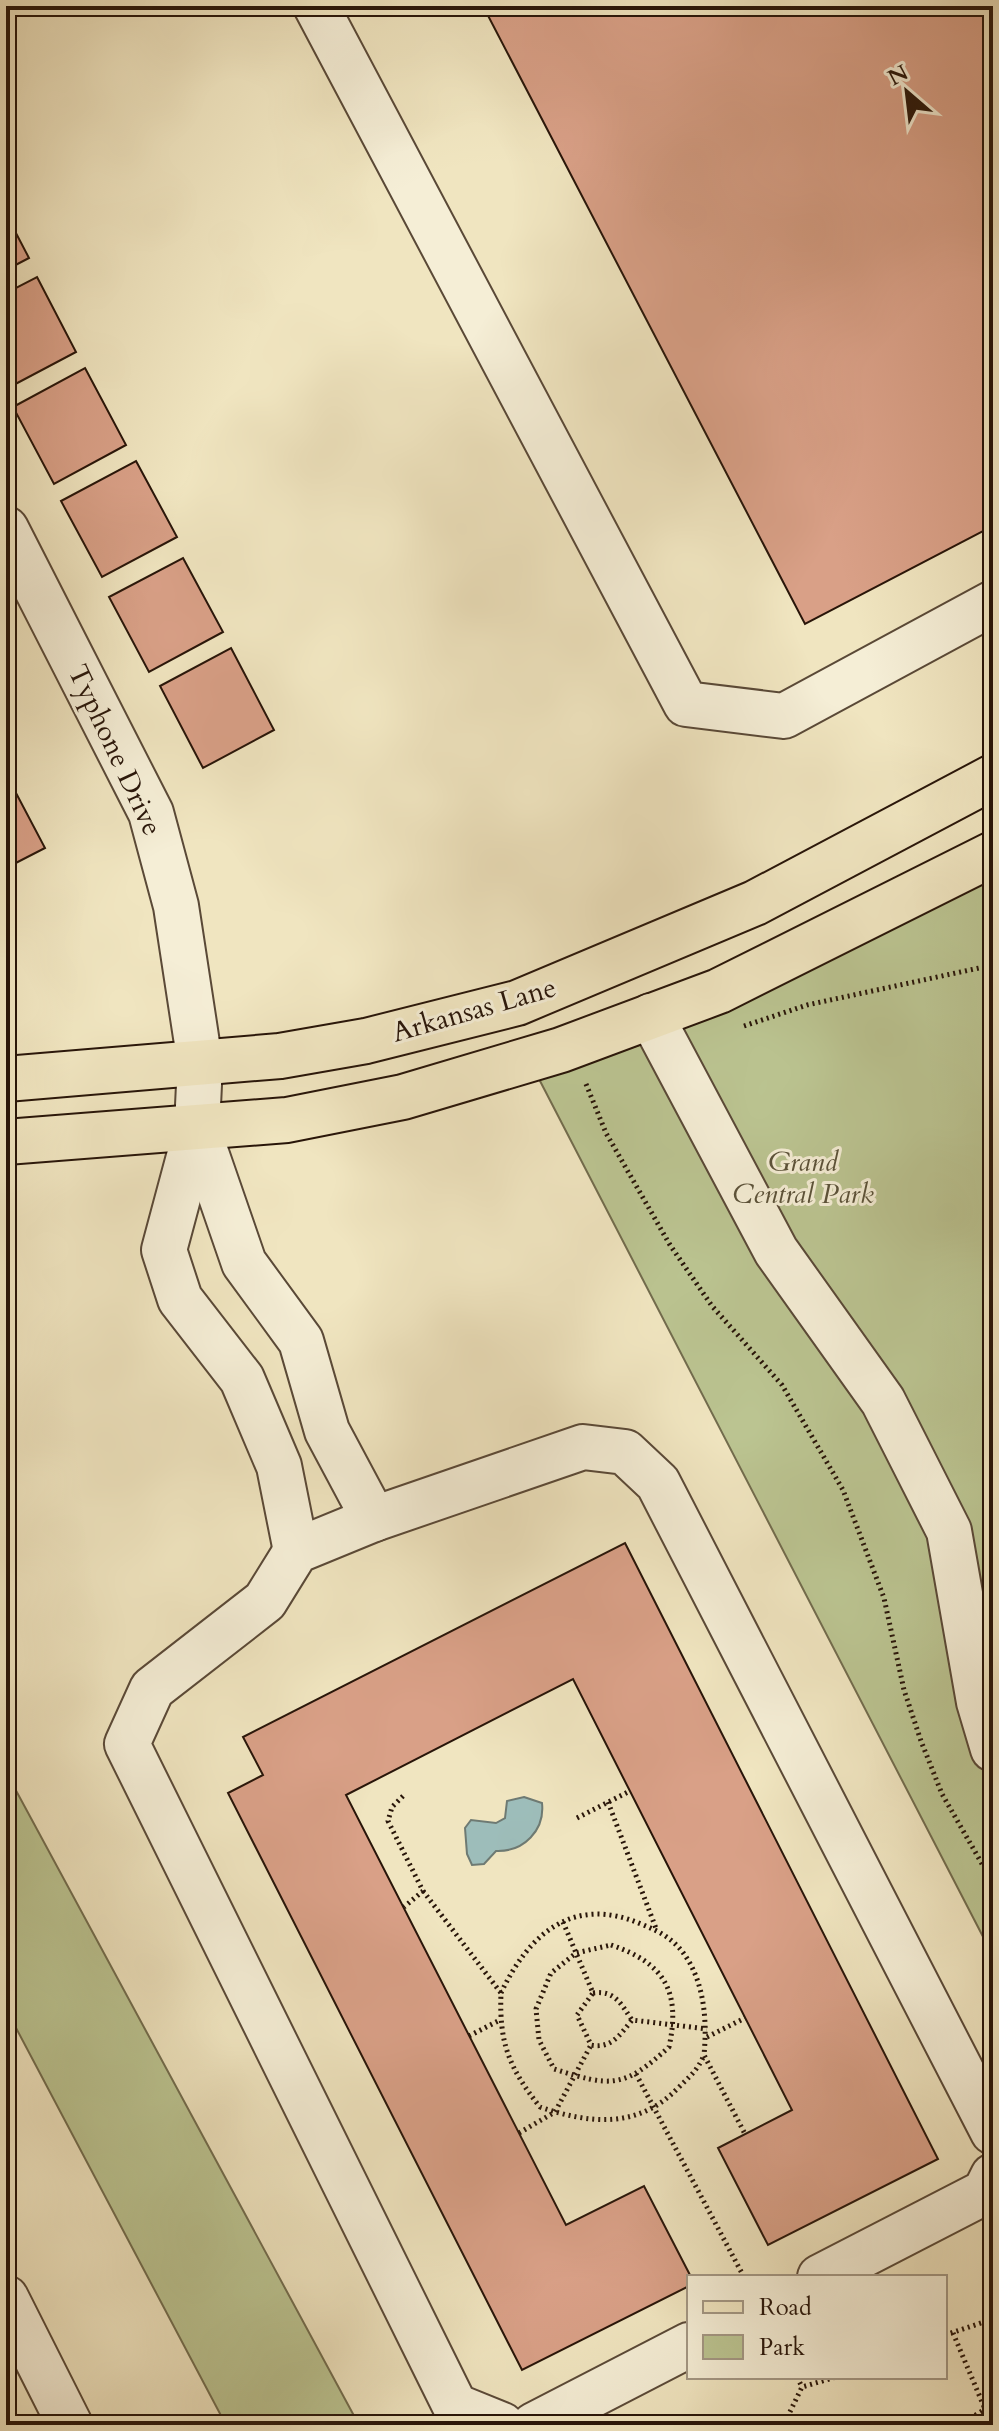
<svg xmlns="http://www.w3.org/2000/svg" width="999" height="2431" font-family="Cardo,serif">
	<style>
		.green { fill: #bbc491; stroke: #726c4d; stroke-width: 2 }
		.water { fill: #9dbdba; stroke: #6e7a73; stroke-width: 2 }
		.building { fill: #d9a087; stroke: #281509; stroke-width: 2 }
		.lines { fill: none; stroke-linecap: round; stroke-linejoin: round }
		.minor-casing { stroke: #5a4937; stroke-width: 48 }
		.major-casing { stroke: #281509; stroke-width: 48 }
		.path { stroke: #281509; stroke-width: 5; stroke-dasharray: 2 4; stroke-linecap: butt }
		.minor { stroke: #f5eed6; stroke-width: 44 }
		.major { stroke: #f0e5c0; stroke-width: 44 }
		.labels { text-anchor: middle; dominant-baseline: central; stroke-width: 6; stroke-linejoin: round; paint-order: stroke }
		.street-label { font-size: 28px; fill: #281509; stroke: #f5eed6 }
		.park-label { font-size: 28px; font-style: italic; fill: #5b5239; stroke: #f5eed6 }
	</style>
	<rect width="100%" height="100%" fill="#f0e5c0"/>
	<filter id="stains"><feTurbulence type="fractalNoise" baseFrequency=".0025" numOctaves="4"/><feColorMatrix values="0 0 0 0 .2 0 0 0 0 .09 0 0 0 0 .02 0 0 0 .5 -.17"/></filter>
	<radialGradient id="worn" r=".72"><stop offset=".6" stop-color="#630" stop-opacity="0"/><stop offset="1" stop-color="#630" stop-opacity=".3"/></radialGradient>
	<!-- green -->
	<g class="green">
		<polygon points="993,876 993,1956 539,1079 645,1043"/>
		<polygon points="6,1772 359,2425 226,2425 6,2009"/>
	</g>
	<!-- water -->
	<path class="water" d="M524 1797 542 1803C545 1830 524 1852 496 1851L484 1864 472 1865 467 1854 465 1828 471 1820 496 1823 505 1818 507 1801Z"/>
	<!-- building -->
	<g class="building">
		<polygon points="483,6 993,6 993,526 805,624"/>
		<polygon points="6,214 29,258 6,270"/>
		<polygon points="37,277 76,352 6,389 6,293"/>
		<polygon points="85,368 126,445 54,484 13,407"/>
		<polygon points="136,461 177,537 102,577 61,501"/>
		<polygon points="183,558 223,632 149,672 109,597"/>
		<polygon points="231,648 274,730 203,768 160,686"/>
		<polygon points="6,774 45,848 6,868"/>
		<polygon points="625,1543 938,2159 768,2245 718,2148 792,2110 573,1679 346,1795 566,2225 644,2186 691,2277 689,2286 522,2370 228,1793 263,1775 243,1737"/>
	</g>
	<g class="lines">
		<!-- minor casing -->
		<g class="minor-casing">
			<g id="minor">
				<polyline points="316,6 686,704 784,716 993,603"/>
				<polyline points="6,529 151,813 176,906 200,1063 197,1127 164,1250 180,1299 242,1379 279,1466 296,1551"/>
				<polyline points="651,1016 776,1251 883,1401 949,1531 979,1702 993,1749"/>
				<polyline points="197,1127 244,1263 301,1341 327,1431 374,1519"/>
				<polyline points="820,2277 985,2192 993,2176"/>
				<polyline points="6,2298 70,2425"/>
				<polyline points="502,2425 455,2406 127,1744 152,1689 265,1601 296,1551 374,1519 583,1447 625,1452 658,1483 993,2132"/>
				<polyline points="534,2425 689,2345"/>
			</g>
		</g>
		<!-- major casing -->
		<g class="major-casing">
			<g id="major">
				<polyline points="6,1079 280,1056 366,1041 517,1003 755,903 993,777"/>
				<polyline points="6,1142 287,1120 403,1097 561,1050 719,991 993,854"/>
			</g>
		</g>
		<!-- path -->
		<g class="path">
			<polyline points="744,1026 807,1005 993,965"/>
			<polyline points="586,1084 606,1133 670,1245 712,1306 782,1385 843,1490 884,1598 904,1690 921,1741 942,1794 993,1883"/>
			<polyline points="403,1796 392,1807 388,1821 423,1891 404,1907"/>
			<polyline points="608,1802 657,1931"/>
			<polyline points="577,1818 630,1791"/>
			<path d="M423 1891 501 1993C499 2043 509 2068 540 2107 590 2124 638 2129 678 2088 689 2077 698 2070 704 2055L745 2134"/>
			<path d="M563 1922 593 1993 577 2015 591 2045C611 2049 620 2035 632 2020L707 2029"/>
			<path d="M611 1945C665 1963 681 1992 669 2047 623 2089 611 2087 554 2069L539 2040 536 2009 551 1973 576 1953Z"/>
			<path d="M501 1993C529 1933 574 1895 641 1924 661 1932 676 1940 688 1960 705 1988 707 2024 704 2055"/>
			<path d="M593 1993C615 1990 621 2004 632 2020"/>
			<polyline points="469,2036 500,2020"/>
			<polyline points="707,2037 745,2018"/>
			<polyline points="636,2074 744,2277"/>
			<polyline points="519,2133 555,2112 591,2045"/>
			<polyline points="953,2333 985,2409 993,2405"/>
			<polyline points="945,2335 993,2319"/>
			<polyline points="797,2377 802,2387"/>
			<polyline points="779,2425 785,2422 802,2387 836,2377"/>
			<polyline points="960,2425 985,2409 993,2422"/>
		</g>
		<!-- minor -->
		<use href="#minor" class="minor"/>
		<!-- major -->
		<use href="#major" class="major"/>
	</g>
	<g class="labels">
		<!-- street labels -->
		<g class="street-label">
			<text transform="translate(115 750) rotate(65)">Typhone Drive</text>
			<text transform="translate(474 1010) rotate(-16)">Arkansas Lane</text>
		</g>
		<!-- park labels -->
		<g class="park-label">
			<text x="803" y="1162">Grand<tspan x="803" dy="32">Central Park</tspan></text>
		</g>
	</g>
	<!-- margin -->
	<rect width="999" height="2431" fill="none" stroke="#f0e5c0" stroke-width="32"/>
	<rect x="8" y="8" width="983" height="2415" fill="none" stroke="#281509" stroke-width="4"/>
	<rect x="16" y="16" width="967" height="2399" fill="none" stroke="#281509" stroke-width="2"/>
	<!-- legend -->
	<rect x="687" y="2275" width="260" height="104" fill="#f5eed6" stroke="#a39784" stroke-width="2"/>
	<rect x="703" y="2301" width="40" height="12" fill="#f0e5c0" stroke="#a39784" stroke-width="2"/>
	<text x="759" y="2315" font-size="24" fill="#281509">Road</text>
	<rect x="703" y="2335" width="40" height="24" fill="#bbc491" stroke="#a39784" stroke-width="2"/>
	<text x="759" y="2355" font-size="24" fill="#281509">Park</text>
	<!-- north arrow -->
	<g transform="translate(907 92) rotate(332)" stroke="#f5eed6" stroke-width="6" paint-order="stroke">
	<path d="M0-6L14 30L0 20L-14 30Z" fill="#281509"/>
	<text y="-12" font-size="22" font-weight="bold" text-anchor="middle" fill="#281509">N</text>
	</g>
	<rect width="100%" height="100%" filter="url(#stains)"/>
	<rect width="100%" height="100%" fill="url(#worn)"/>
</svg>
